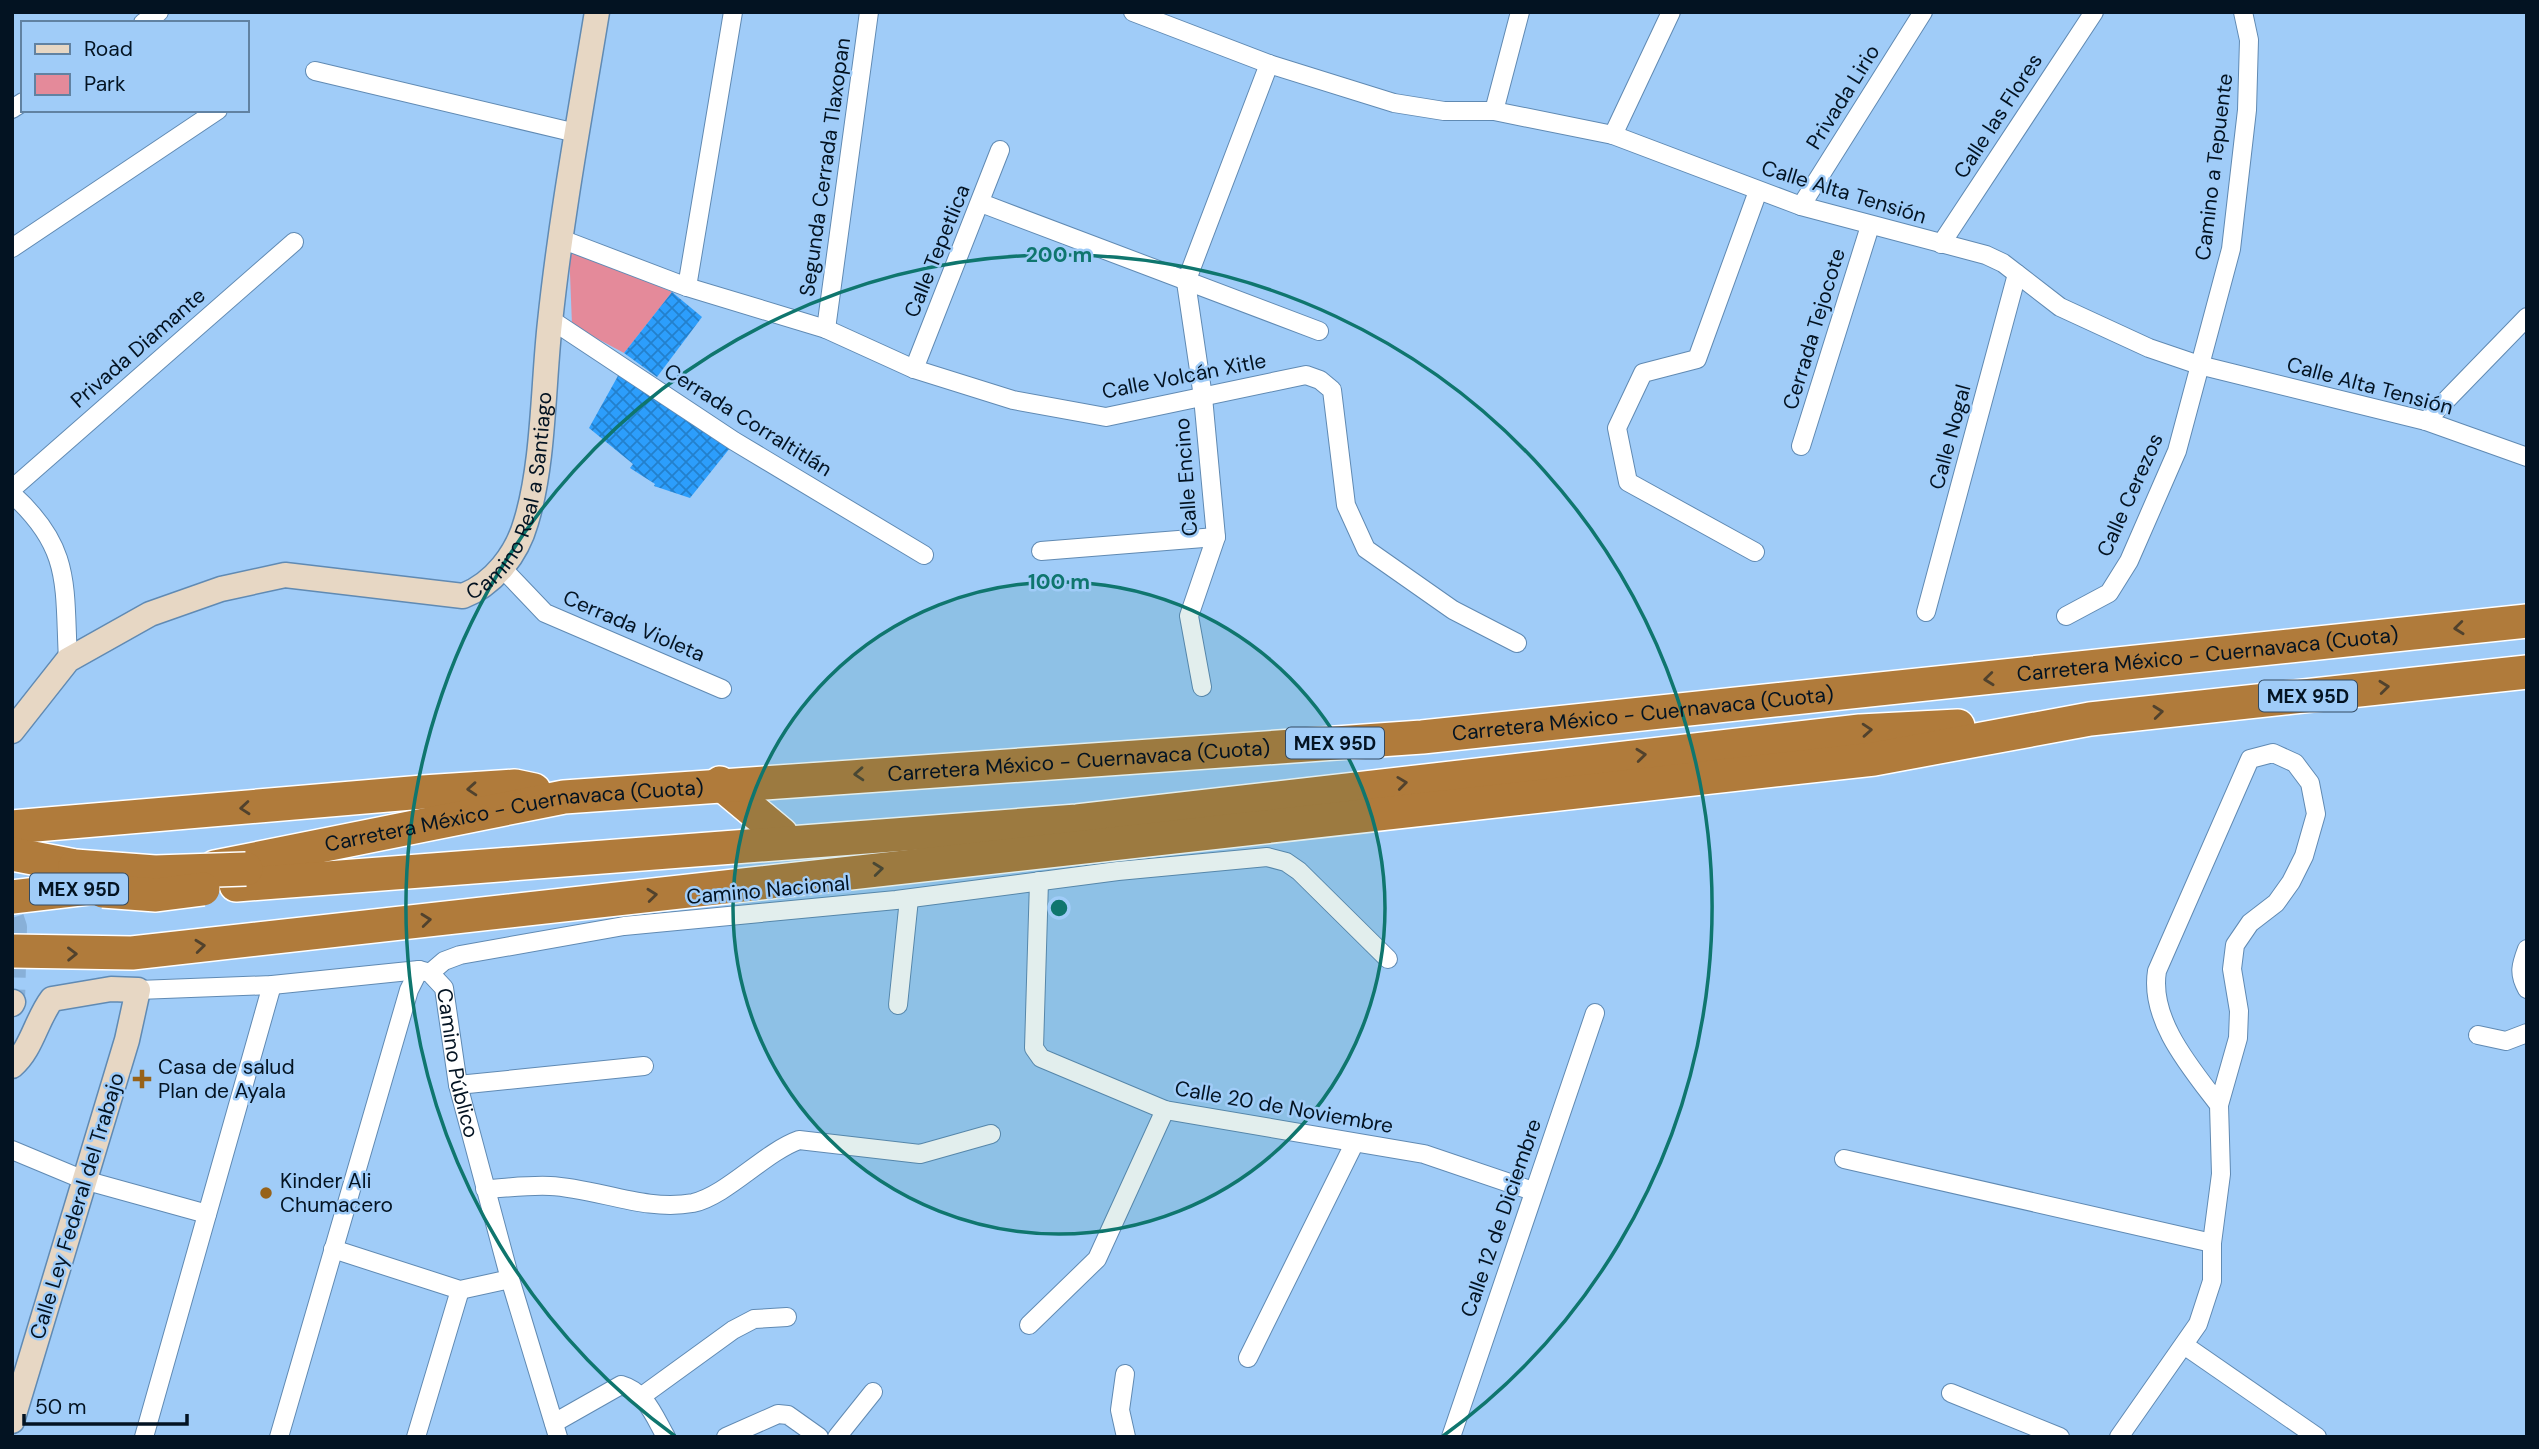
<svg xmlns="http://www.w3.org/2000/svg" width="2539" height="1449" font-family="'DM Sans',sans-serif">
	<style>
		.green { fill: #e48a9a }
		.building { fill: url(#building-cross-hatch) }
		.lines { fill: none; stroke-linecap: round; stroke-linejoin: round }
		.secondary-tunnel { stroke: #88b0d8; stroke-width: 24; stroke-dasharray: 24 12; stroke-linecap: butt }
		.street-casing { stroke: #608ab3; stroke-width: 20 }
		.secondary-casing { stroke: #608ab3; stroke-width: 27 }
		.highway-casing { stroke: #fff; stroke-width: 36 }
		.street { stroke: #fff; stroke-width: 18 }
		.secondary { stroke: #e7d7c4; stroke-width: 24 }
		.highway { stroke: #b07b3b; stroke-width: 33 }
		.highway-bridge-casing { stroke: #fff; stroke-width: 36; stroke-linecap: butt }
		.highway-bridge { stroke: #b07b3b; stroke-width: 33 }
		.oneway { stroke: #51422d }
		.ring { fill: none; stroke: #0f766e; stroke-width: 3.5 }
		.poi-dot { fill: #976219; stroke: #a0ccf8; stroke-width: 2.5 }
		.labels { text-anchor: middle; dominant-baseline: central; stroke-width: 5; stroke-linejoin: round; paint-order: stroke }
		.shield { fill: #a0ccf8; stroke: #324a62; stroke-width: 2 }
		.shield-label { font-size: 19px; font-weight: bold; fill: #031322 }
		.street-label { font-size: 21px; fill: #031322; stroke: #a0ccf8 }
		.poi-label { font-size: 21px; fill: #031322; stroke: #a0ccf8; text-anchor: start }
		.centre { fill: #0f766e; stroke: #a0ccf8; stroke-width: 3.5 }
		.ring-label { font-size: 21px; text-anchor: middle; font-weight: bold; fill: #0f766e; stroke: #a0ccf8; stroke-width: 5; stroke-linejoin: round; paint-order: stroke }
	</style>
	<defs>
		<pattern id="building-cross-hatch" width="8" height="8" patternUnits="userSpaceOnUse" patternTransform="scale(1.75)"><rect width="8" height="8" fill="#2c9efc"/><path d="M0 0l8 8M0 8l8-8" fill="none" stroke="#2380cc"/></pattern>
	</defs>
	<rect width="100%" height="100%" fill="#a0ccf8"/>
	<!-- green -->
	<polygon class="green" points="569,248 672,292 624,353 572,325"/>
	<!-- building -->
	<g class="building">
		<polygon points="672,292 702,317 657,377 624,353"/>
		<polygon points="619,374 730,448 690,498 654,486 655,484 630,468 633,464 589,428"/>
	</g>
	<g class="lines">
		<!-- secondary-tunnel -->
		<polyline class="secondary-tunnel" points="12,918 15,927 13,1002"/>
		<!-- street casing -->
		<g class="street-casing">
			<g id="street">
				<polyline points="1133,12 1269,64 1394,103 1444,111 1494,111 1613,135 1801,206 1986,255 2003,263 2060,307 2149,348 2199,365 2426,421 2527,457"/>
				<polyline points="143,23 159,12"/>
				<polyline points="315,71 576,133"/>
				<polyline points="12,109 23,102"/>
				<polyline points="1494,111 1520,12"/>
				<polyline points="1613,135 1671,12"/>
				<polyline points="981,203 1319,331"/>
				<polyline points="1801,206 1923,12"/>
				<polyline points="561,239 687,287 826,329 914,369 1013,400 1106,417 1306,375 1320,380 1332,390 1346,505 1366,549 1453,610 1517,643"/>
				<polyline points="1941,244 2094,12"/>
				<polyline points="12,248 218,110"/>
				<polyline points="687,287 733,12"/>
				<polyline points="550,319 734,441 924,555"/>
				<polyline points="826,329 869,12"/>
				<polyline points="914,369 1000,150"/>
				<polyline points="2426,421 2527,317"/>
				<polyline points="1801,446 1870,226"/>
				<polyline points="12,489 294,242"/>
				<path d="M12 494C72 548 64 585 68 660"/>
				<polyline points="1041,551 1216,537"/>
				<polyline points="1755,552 1628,482 1617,428 1643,373 1697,359 1758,191"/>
				<polyline points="503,569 545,613 722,689"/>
				<polyline points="1926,612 2017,274"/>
				<polyline points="2066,616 2109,593 2129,561 2177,451 2231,249 2247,110 2249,40 2243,12"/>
				<polyline points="1202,687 1189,616 1216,537 1203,397 1186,282 1269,64"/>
				<polyline points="1039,881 1034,1048 1041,1058 1165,1110 1424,1154 1533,1191"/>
				<path d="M2527 949C2521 965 2518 973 2527 989"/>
				<polyline points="430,973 444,961 460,955 624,926 896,900 1118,871 1267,857 1286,862 1299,871 1388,959"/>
				<path id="s1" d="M138 990 272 985 419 970 430 973 444 988 458 1085 510 1279 558 1437"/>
				<polyline points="898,1005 909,899"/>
				<polyline points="2478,1035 2506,1041 2527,1033"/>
				<polyline points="458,1085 644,1066"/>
				<polyline points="12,1150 84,1180 207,1214"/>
				<polyline points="1844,1159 2212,1243"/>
				<path d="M485 1189C506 1188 528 1185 550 1186 597 1188 645 1212 693 1203 726 1196 765 1152 799 1140L920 1154 991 1134"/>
				<polyline points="333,1249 460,1290 510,1279"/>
				<polyline points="1029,1325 1097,1259 1165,1110"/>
				<polyline points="2184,1345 2317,1437"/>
				<polyline points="1248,1358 1354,1144"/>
				<polyline points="1125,1374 1120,1410 1126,1437"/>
				<polyline points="1951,1393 2060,1437"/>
				<polyline points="642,1396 733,1330 754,1319 787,1317"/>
				<path d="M554 1423 621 1385C646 1392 654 1416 666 1437"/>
				<polyline points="144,1437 272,985"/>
				<polyline points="279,1437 409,990 419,970"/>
				<polyline points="416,1437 460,1290"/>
				<polyline points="726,1437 778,1414 788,1415 819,1437"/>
				<polyline points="837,1437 873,1392"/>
				<polyline points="1451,1437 1595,1013"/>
				<path d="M2119 1437 2198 1324 2212 1281V1243L2221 1174 2219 1105 2238 1038 2239 1011 2232 969 2235 945 2250 923 2276 903 2291 882 2304 856 2316 814 2310 783 2295 763 2273 753 2250 759 2157 971C2149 1020 2191 1068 2219 1105"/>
			</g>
		</g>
		<!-- secondary casing -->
		<g class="secondary-casing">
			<g id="secondary">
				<path id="s2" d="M12 731 68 660 150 614 221 589 285 575 463 596C494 584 517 554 526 522 544 463 543 384 550 322 561 218 580 115 597 12"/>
				<polyline points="12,1004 13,1002"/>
				<path d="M12 1066C32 1049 36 1020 52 999L111 989 138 990 127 1040 12 1421"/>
			</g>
		</g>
		<!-- highway casing -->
		<g class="highway-casing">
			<g id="highway">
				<polyline points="720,783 781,834"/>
				<polyline points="12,827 423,792 515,786 534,790"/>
				<polyline points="12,854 75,866"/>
				<path id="s3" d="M215 867 564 797 1422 737 2527 621"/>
				<polyline points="236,885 1077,821 1860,731 1958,726"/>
				<polyline points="12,897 131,883"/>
				<polyline points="12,951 132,953 1874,759 2090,719 2527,672"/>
			</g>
		</g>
		<!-- street -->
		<use href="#street" class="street"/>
		<!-- secondary -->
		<use href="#secondary" class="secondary"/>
		<!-- highway -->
		<use href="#highway" class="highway"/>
		<!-- highway-bridge casing -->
		<g class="highway-bridge-casing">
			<g id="highway-bridge">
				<polyline points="75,866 155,872 246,869"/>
				<polyline points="103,891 156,895 203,889"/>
			</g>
		</g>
		<!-- highway-bridge -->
		<use href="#highway-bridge" class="highway-bridge"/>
	</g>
	<!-- one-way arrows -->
	<defs><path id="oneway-chevron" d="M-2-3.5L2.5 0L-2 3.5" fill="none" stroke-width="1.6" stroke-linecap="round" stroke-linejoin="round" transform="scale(1.75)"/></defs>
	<g class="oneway">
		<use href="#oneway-chevron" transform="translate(2459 628) rotate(174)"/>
		<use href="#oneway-chevron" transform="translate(1989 679) rotate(174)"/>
		<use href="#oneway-chevron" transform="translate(2384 687) rotate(-6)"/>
		<use href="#oneway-chevron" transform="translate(2158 712) rotate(-6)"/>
		<use href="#oneway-chevron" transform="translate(1867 730) rotate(-4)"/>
		<use href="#oneway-chevron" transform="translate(1641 755) rotate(-6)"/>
		<use href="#oneway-chevron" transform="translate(859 774) rotate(176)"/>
		<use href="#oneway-chevron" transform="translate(1402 783) rotate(-7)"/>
		<use href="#oneway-chevron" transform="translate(472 789) rotate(176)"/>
		<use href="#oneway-chevron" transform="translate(245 808) rotate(175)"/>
		<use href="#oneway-chevron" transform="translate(878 869) rotate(-6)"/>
		<use href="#oneway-chevron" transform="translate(652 895) rotate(-6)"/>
		<use href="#oneway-chevron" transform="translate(426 920) rotate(-6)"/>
		<use href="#oneway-chevron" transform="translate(200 946) rotate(-6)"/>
		<use href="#oneway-chevron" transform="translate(72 954) rotate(-1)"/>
	</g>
	<!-- distance rings -->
	<circle cx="1059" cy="908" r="326" fill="#0f766e" fill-opacity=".12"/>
	<g class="ring">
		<circle cx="1059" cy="908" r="326"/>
		<path d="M675 1436A653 653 0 1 1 1443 1436"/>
	</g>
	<!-- markers -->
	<g class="poi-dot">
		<path d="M138.5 1068.5h7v7h7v7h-7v7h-7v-7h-7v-7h7z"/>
		<circle cx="266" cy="1193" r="7"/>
	</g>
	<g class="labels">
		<!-- shield labels -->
		<g class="shield">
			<rect x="2259" y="680.5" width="98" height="31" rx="5"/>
			<rect x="1286" y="727.5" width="98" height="31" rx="5"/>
			<rect x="30" y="873.5" width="98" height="31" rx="5"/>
		</g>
		<g class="shield-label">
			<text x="2308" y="696">MEX 95D</text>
			<text x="1335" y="743">MEX 95D</text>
			<text x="79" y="889">MEX 95D</text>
		</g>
		<!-- street labels -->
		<g class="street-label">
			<text transform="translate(1843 97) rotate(-58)">Privada Lirio</text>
			<text transform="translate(1998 116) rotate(-57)">Calle las Flores</text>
			<text transform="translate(825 167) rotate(-82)">Segunda Cerrada Tlaxopan</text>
			<text transform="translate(2214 167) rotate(-83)">Camino a Tepuente</text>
			<text transform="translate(1844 192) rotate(17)">Calle Alta Tensión</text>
			<text transform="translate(937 251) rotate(-68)">Calle Tepetlica</text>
			<text transform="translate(1814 329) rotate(-73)">Cerrada Tejocote</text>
			<text transform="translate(138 348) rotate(-41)">Privada Diamante</text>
			<text transform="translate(1184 376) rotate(-11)">Calle Volcán Xitle</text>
			<text transform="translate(2370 386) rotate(15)">Calle Alta Tensión</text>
			<text transform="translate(748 420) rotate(32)">Cerrada Corraltitlán</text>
			<text transform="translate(1950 437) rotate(-75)">Calle Nogal</text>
			<text transform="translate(1186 477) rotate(-94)">Calle Encino</text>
			<text stroke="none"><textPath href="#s2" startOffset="623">Camino Real a Santiago</textPath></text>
			<text transform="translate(2130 495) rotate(-66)">Calle Cerezos</text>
			<text transform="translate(634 626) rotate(23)">Cerrada Violeta</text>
			<text stroke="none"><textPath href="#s3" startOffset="2006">Carretera México - Cuernavaca (Cuota)</textPath></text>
			<text stroke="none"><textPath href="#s3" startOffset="1438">Carretera México - Cuernavaca (Cuota)</textPath></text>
			<text stroke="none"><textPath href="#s3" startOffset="872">Carretera México - Cuernavaca (Cuota)</textPath></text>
			<text stroke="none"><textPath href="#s3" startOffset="304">Carretera México - Cuernavaca (Cuota)</textPath></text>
			<text transform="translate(768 890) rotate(-5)">Camino Nacional</text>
			<text stroke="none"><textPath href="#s1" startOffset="390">Camino Público</textPath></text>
			<text transform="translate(1284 1107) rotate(10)">Calle 20 de Noviembre</text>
			<text transform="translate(77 1206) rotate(-73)">Calle Ley Federal del Trabajo</text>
			<text transform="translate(1501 1218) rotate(-71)">Calle 12 de Diciembre</text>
		</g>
		<!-- poi labels -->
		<g class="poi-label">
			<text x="158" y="1067">Casa de salud<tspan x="158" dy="24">Plan de Ayala</tspan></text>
			<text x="280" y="1181">Kinder Ali<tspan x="280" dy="24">Chumacero</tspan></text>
		</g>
	</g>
	<circle cx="1059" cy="908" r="10" class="centre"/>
	<g class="ring-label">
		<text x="1059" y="262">200 m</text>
		<text x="1059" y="589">100 m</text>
	</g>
	<!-- border -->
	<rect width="2539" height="1449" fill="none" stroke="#031322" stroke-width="28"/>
	<!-- legend -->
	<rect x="21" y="21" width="228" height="91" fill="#a0ccf8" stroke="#6182a2" stroke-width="2"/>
	<rect x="35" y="44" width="35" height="10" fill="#e7d7c4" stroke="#6182a2" stroke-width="2"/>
	<text x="84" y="56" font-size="21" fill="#031322">Road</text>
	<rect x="35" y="74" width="35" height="21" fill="#e48a9a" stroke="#6182a2" stroke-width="2"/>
	<text x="84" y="91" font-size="21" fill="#031322">Park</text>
	<!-- scale -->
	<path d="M24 1414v10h163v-10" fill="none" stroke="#031322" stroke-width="3.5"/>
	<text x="35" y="1414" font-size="21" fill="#031322" stroke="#a0ccf8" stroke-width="5" paint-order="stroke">50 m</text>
</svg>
